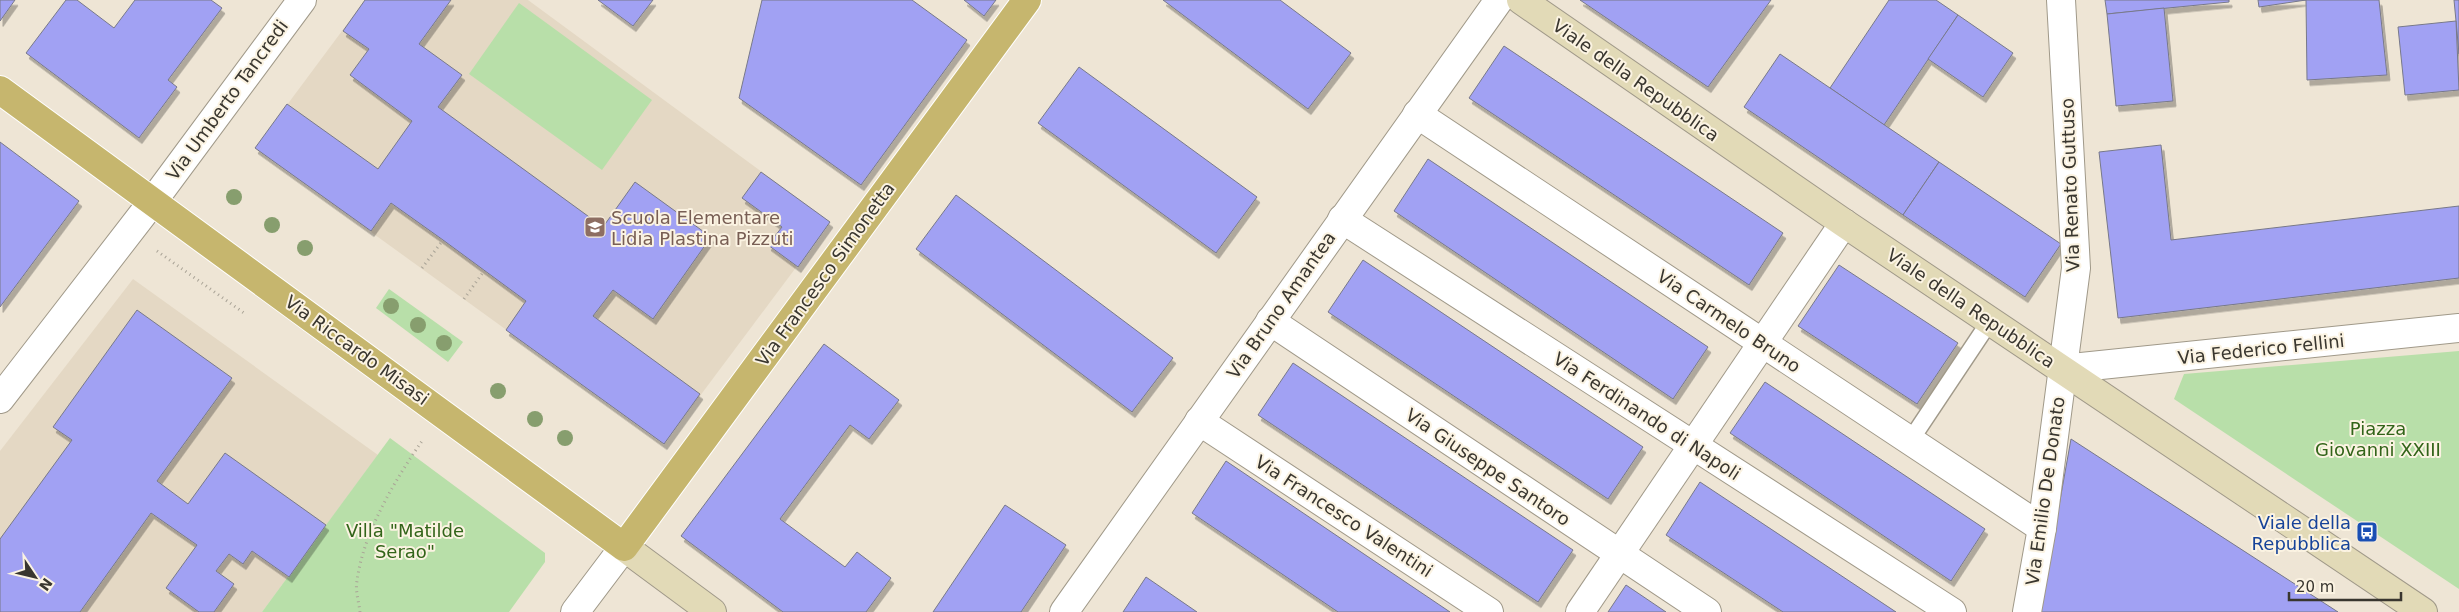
<svg xmlns="http://www.w3.org/2000/svg" width="2459" height="612" font-family="'DejaVu Sans',sans-serif">
	<style>
		.education { fill: #e4d8c4 }
		.green { fill: #b8dfa9 }
		.building { fill: #a1a1f3; stroke: #787989; filter: url(#shadow) }
		.lines { fill: none; stroke-linecap: round; stroke-linejoin: round }
		.lane-casing { stroke: #a09989; stroke-width: 19 }
		.street-casing { stroke: #a09989; stroke-width: 30 }
		.secondary-casing { stroke: #a09989; stroke-width: 30 }
		.primary-casing { stroke: #fff; stroke-width: 30 }
		.path { stroke: #a9a396; stroke-width: 3; stroke-dasharray: 1 4; stroke-linecap: butt }
		.lane { stroke: #fff; stroke-width: 16 }
		.street { stroke: #fff; stroke-width: 28 }
		.secondary { stroke: #e2dab7; stroke-width: 28 }
		.primary { stroke: #c6b66e; stroke-width: 28 }
		.tree { fill: #879e6e }
		.labels { text-anchor: middle; dominant-baseline: central; stroke-width: 4; stroke-linejoin: round; paint-order: stroke }
		.street-label { font-size: 18px; fill: #39362f; stroke: #fbf3e2 }
		.education-label { font-size: 18px; fill: #785e54; stroke: #fbf3e2; text-anchor: start }
		.park-label { font-size: 18px; fill: #326419; stroke: #fbf3e2 }
		.transit-label { font-size: 18px; fill: #164399; stroke: #fbf3e2; text-anchor: end }
	</style>
	<defs>
		<filter id="shadow"><feDropShadow dx="3" dy="5.5" stdDeviation="0" flood-color="#0004"/></filter>
	</defs>
	<rect width="100%" height="100%" fill="#eee5d5"/>
	<!-- education -->
	<g class="education">
		<polygon points="365,0 528,0 830,222 664,444 255,148"/>
		<polygon points="133,279 378,455 262,612 0,612 0,451"/>
	</g>
	<!-- green -->
	<g class="green">
		<polygon points="519,3 652,100 602,170 469,74"/>
		<polygon points="389,289 463,342 448,362 376,308"/>
		<polygon points="2459,351 2459,589 2174,399 2184,374"/>
		<polygon points="390,438 545,553 545,562 509,612 262,612"/>
	</g>
	<!-- building -->
	<g class="building">
		<polygon points="0,0 15,0 0,21"/>
		<polygon points="66,0 77,0 114,28 135,0 211,0 222,8 168,80 177,87 139,138 26,53"/>
		<polygon points="365,0 451,0 419,44 462,75 438,107 603,227 635,182 711,237 653,319 613,290 593,316 700,394 664,444 506,330 526,301 443,240 391,203 371,231 255,148 287,104 378,169 412,121 350,75 369,49 343,31"/>
		<polygon points="598,0 653,0 633,26"/>
		<polygon points="762,0 912,0 967,40 861,185 739,98"/>
		<polygon points="964,0 996,0 984,16"/>
		<polygon points="1163,0 1280,0 1351,53 1308,109"/>
		<polygon points="1580,0 1771,0 1708,87"/>
		<polygon points="1889,0 1936,0 1958,15 1884,125 1830,88"/>
		<polygon points="2105,0 2229,0 2229,2 2107,14"/>
		<polygon points="2258,0 2379,0 2387,75 2307,80 2306,0 2259,7"/>
		<polygon points="2454,0 2459,0 2459,54 2456,21"/>
		<polygon points="2164,8 2173,101 2116,106 2107,14"/>
		<polygon points="1958,15 2013,53 1983,97 1928,59"/>
		<polygon points="2456,21 2459,90 2405,95 2398,27"/>
		<polygon points="1504,46 1783,233 1749,285 1469,98"/>
		<polygon points="1780,54 1939,162 1903,215 1744,107"/>
		<polygon points="1079,67 1257,197 1216,253 1038,123"/>
		<polygon points="0,142 79,201 0,307"/>
		<polygon points="2161,145 2171,240 2459,206 2459,278 2118,318 2099,152"/>
		<polygon points="1428,159 1708,347 1673,399 1394,211"/>
		<polygon points="1939,162 2061,244 2025,297 1903,215"/>
		<polygon points="761,172 830,222 798,267 768,245 782,227 742,198"/>
		<polygon points="956,195 1173,358 1132,412 916,249"/>
		<polygon points="1363,260 1643,447 1608,499 1328,312"/>
		<polygon points="1839,265 1958,343 1917,404 1798,326"/>
		<polygon points="137,310 232,378 157,481 188,504 225,453 326,525 289,577 252,551 243,564 229,554 216,571 234,584 214,612 199,612 166,588 197,545 151,513 80,612 0,612 0,539 72,440 53,427"/>
		<polygon points="824,344 899,400 869,439 850,425 780,519 845,567 857,552 891,578 866,612 783,612 681,536"/>
		<polygon points="1293,363 1573,550 1538,602 1258,415"/>
		<polygon points="1765,382 1985,529 1951,581 1730,433"/>
		<polygon points="2071,439 2338,612 2040,612"/>
		<polygon points="1226,461 1450,612 1338,612 1192,513"/>
		<polygon points="1700,482 1896,612 1783,612 1666,535"/>
		<polygon points="1005,505 1066,545 1021,612 933,612"/>
		<polygon points="1146,577 1197,612 1123,612"/>
		<polygon points="1626,585 1666,612 1608,612"/>
	</g>
	<g class="lines">
		<!-- lane casing -->
		<g class="lane-casing">
			<polyline id="lane" points="1910,441 1990,321"/>
		</g>
		<!-- street casing -->
		<g class="street-casing">
			<g id="street">
				<polyline points="1417,114 2042,528"/>
				<polyline points="1342,219 1952,612"/>
				<polyline points="1270,321 1707,612"/>
				<polyline points="2062,369 2459,328"/>
				<polyline points="0,399 153,201 302,0"/>
				<polyline points="1199,421 1489,612"/>
				<polyline points="575,612 624,547"/>
				<polyline points="1064,612 1499,0"/>
				<polyline points="1580,612 1844,223"/>
				<polyline points="2027,612 2042,528 2076,268 2061,0"/>
			</g>
		</g>
		<!-- secondary casing -->
		<g class="secondary-casing">
			<g id="secondary">
				<polyline points="1521,0 1844,223 2423,612"/>
				<polyline points="624,547 712,612"/>
			</g>
		</g>
		<!-- primary casing -->
		<g class="primary-casing">
			<polyline id="primary" points="0,90 624,547 1027,0"/>
		</g>
		<!-- path -->
		<g class="path">
			<polyline points="157,251 244,313"/>
			<polyline points="422,268 443,240"/>
			<polyline points="464,299 484,271"/>
			<path d="M360 612C359 602 355 591 357 581 363 533 395 480 422 441"/>
		</g>
		<!-- lane -->
		<use href="#lane" class="lane"/>
		<!-- street -->
		<use href="#street" class="street"/>
		<!-- secondary -->
		<use href="#secondary" class="secondary"/>
		<!-- primary -->
		<use href="#primary" class="primary"/>
	</g>
	<!-- trees -->
	<g class="tree">
		<circle cx="234" cy="197" r="8"/>
		<circle cx="272" cy="225" r="8"/>
		<circle cx="305" cy="248" r="8"/>
		<circle cx="391" cy="306" r="8"/>
		<circle cx="418" cy="325" r="8"/>
		<circle cx="444" cy="343" r="8"/>
		<circle cx="498" cy="391" r="8"/>
		<circle cx="535" cy="419" r="8"/>
		<circle cx="565" cy="438" r="8"/>
	</g>
	<!-- icons -->
	<defs>
		<g id="school-square" transform="scale(1.125)"><rect x="-9" y="-9" width="18" height="18" rx="4" fill="#8d6e63" stroke="#fbf3e2"/><path d="M0-5L7-2L0 1L-7-2ZM-4 1L0 2.5L4 1V4Q0 6-4 4Z" fill="#fff"/></g>
		<g id="bus-square" transform="scale(1.125)"><rect x="-9" y="-9" width="18" height="18" rx="4" fill="#1a4fb4" stroke="#fbf3e2"/><path d="M-5-6H5V4H4V6H2V4H-2V6H-4V4H-5ZM-3.5-4V0h7V-4ZM-3.5 1.2v1.5H-2V1.2ZM2 1.2v1.5H3.5V1.2Z" fill="#fff"/></g>
	</defs>
	<g fill-rule="evenodd">
		<use href="#school-square" x="595" y="227"/>
		<use href="#bus-square" x="2367" y="532"/>
	</g>
	<g class="labels">
		<!-- street labels -->
		<g class="street-label">
			<text transform="translate(1636 80) rotate(35)">Viale della Repubblica</text>
			<text transform="translate(227 100) rotate(-54)">Via Umberto Tancredi</text>
			<text transform="translate(2070 185) rotate(-92)">Via Renato Guttuso</text>
			<text transform="translate(825 274) rotate(-54)">Via Francesco Simonetta</text>
			<text transform="translate(1281 305) rotate(-55)">Via Bruno Amantea</text>
			<text transform="translate(1971 308) rotate(34)">Viale della Repubblica</text>
			<text transform="translate(1729 321) rotate(34)">Via Carmelo Bruno</text>
			<text transform="translate(2261 349) rotate(-6)">Via Federico Fellini</text>
			<text transform="translate(357 350) rotate(36)">Via Riccardo Misasi</text>
			<text transform="translate(1647 416) rotate(33)">Via Ferdinando di Napoli</text>
			<text transform="translate(1488 467) rotate(34)">Via Giuseppe Santoro</text>
			<text transform="translate(2045 491) rotate(-82)">Via Emilio De Donato</text>
			<text transform="translate(1344 516) rotate(33)">Via Francesco Valentini</text>
		</g>
		<!-- education labels -->
		<g class="education-label">
			<text x="611" y="217">Scuola Elementare<tspan x="611" dy="21">Lidia Plastina Pizzuti</tspan></text>
		</g>
		<!-- park labels -->
		<g class="park-label">
			<text x="2378" y="428">Piazza<tspan x="2378" dy="21">Giovanni XXIII</tspan></text>
			<text x="405" y="530">Villa "Matilde<tspan x="405" dy="21">Serao"</tspan></text>
		</g>
		<!-- transit labels -->
		<g class="transit-label">
			<text x="2351" y="522">Viale della<tspan x="2351" dy="21">Repubblica</tspan></text>
		</g>
	</g>
	<!-- north arrow -->
	<g transform="translate(35 577) rotate(125)" stroke="#fbf3e2" stroke-width="4" paint-order="stroke">
	<path d="M0-4L9 19L0 12L-9 19Z" fill="#39362f"/>
	<text y="-8" font-size="14" font-weight="bold" text-anchor="middle" fill="#39362f">N</text>
	</g>
	<!-- scale -->
	<path d="M2289 592v8h112v-8" fill="none" stroke="#39362f" stroke-width="2.5"/>
	<text x="2296" y="592" font-size="15" fill="#39362f" stroke="#fbf3e2" stroke-width="4" paint-order="stroke">20 m</text>
</svg>
